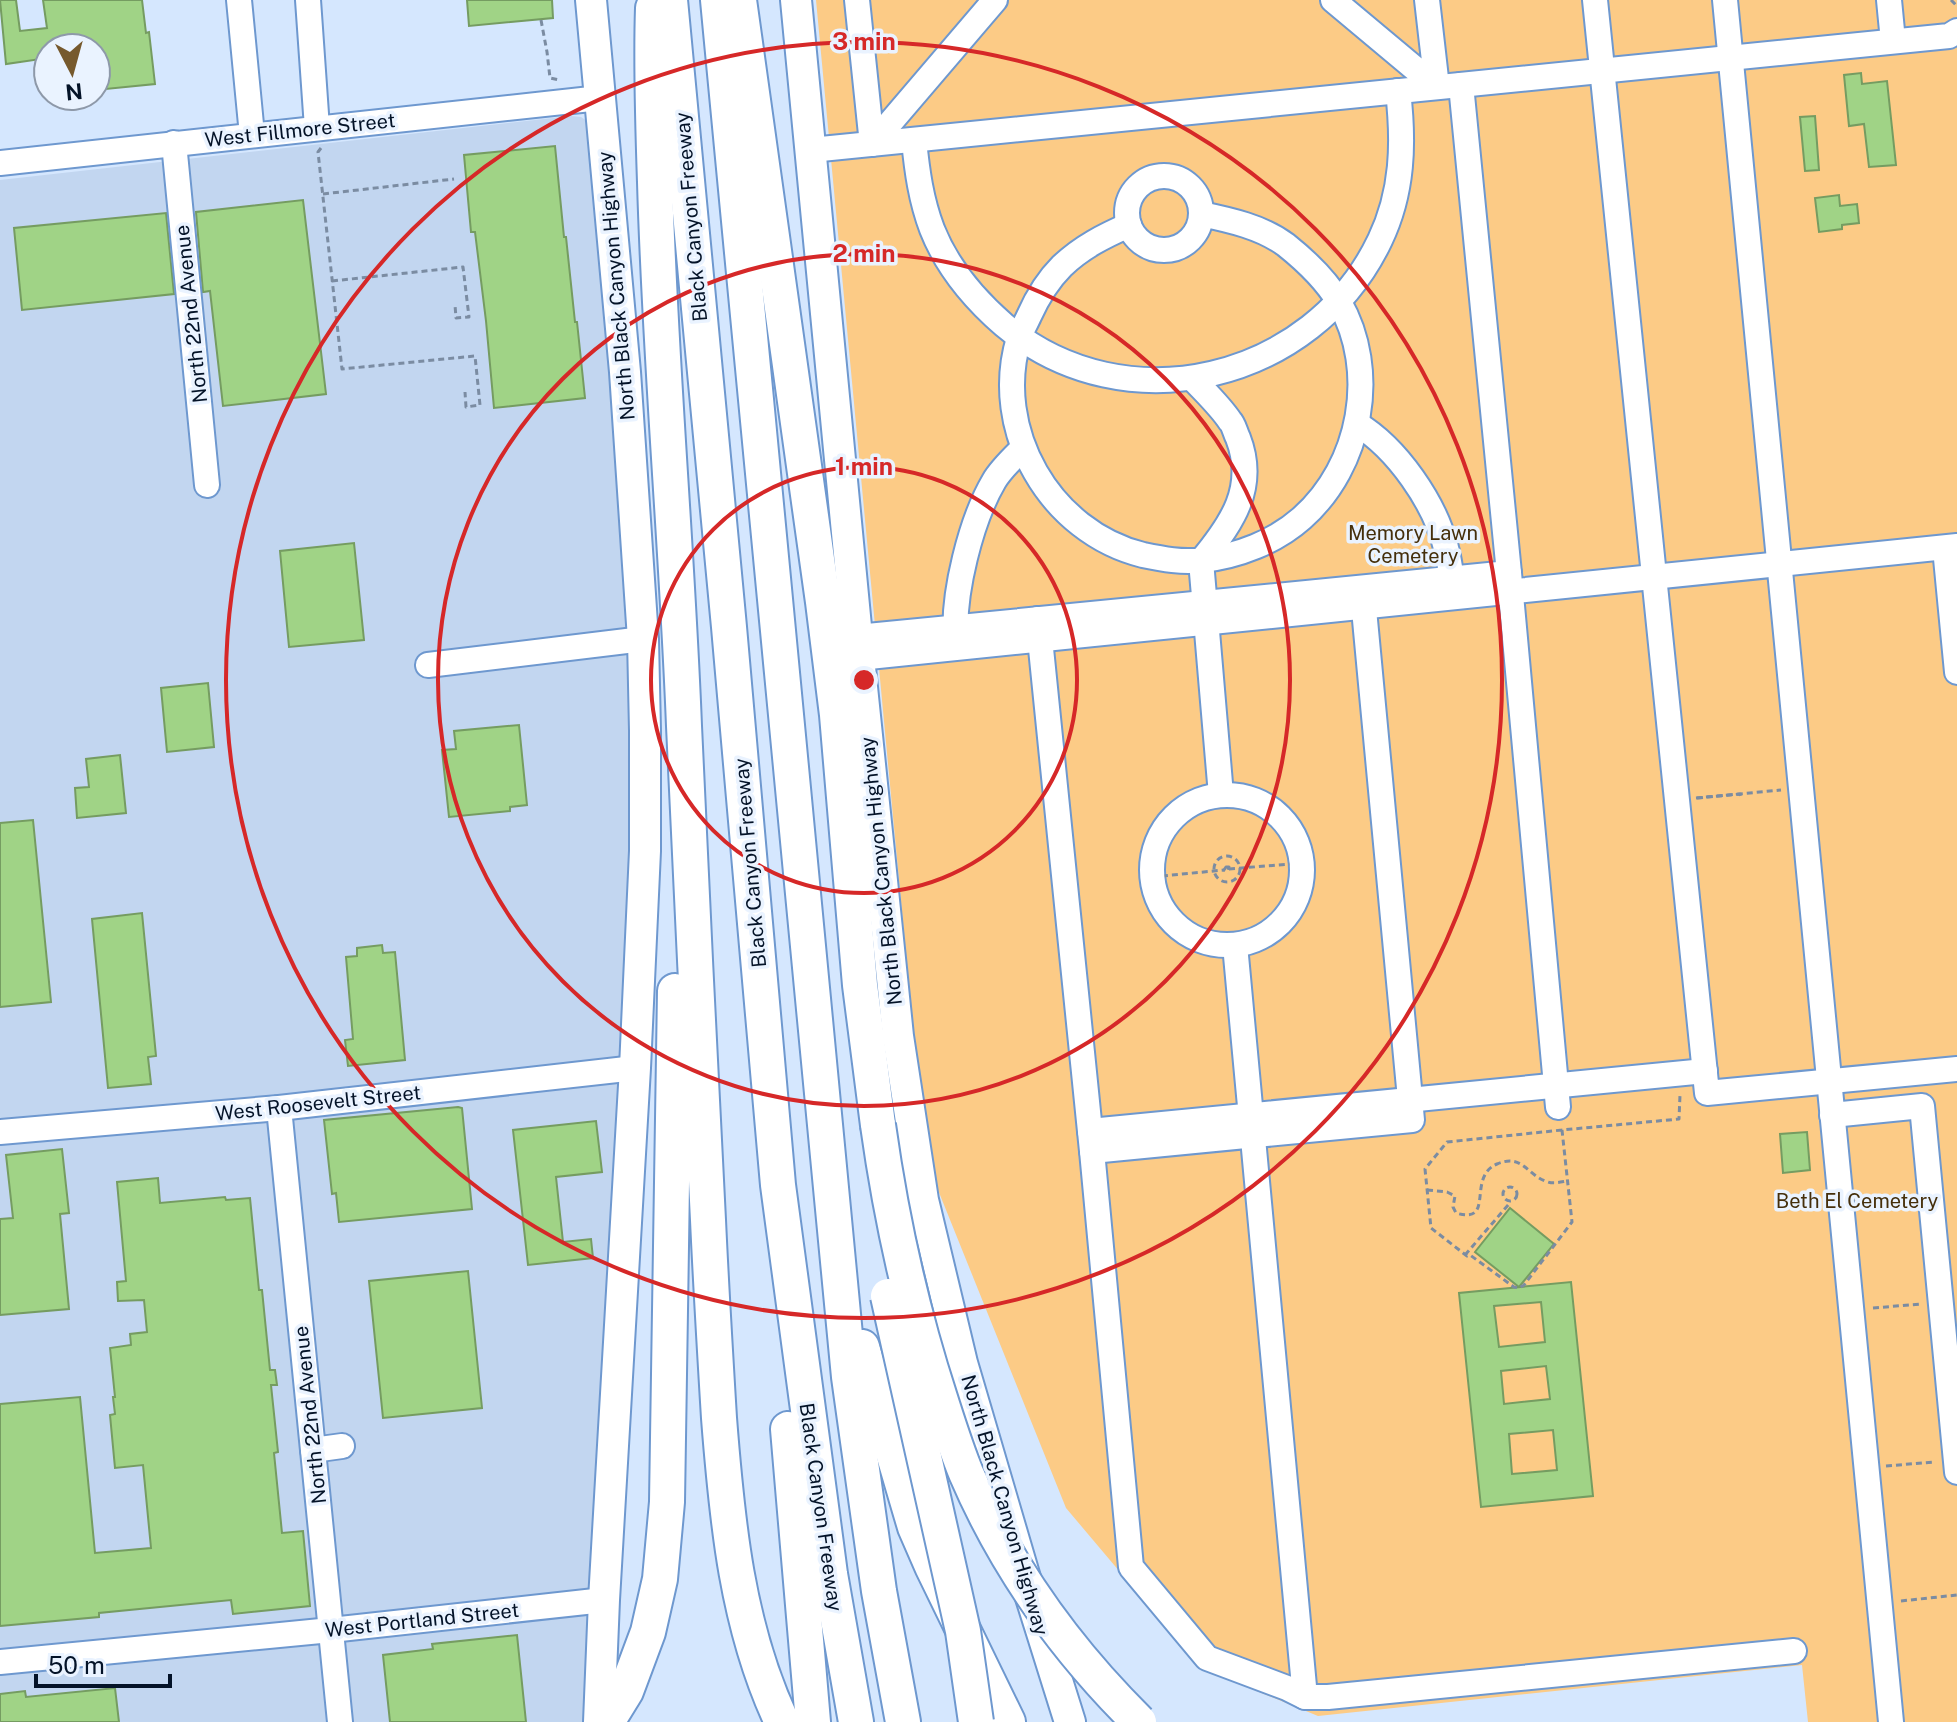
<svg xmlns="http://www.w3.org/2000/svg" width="1957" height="1722" font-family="'Public Sans',sans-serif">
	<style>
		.built { fill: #c2d6f0 }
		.green { fill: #fccb86 }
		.building { fill: #a0d386; stroke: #759c61; stroke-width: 2; fill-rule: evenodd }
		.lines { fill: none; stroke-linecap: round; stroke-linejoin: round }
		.minor-casing { stroke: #6e98cf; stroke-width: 28 }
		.major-casing { stroke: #6e98cf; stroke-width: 34 }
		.highway-casing { stroke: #6e98cf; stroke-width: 38 }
		.path { stroke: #7b8ca2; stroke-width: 3; stroke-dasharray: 6 4; stroke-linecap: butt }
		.minor { stroke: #fff; stroke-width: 24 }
		.major { stroke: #fff; stroke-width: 30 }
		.highway { stroke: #fff; stroke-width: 34 }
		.highway-bridge-casing { stroke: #6e98cf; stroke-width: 38; stroke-linecap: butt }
		.highway-bridge { stroke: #fff; stroke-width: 34 }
		.ring { fill: none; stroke: #d62828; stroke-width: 4 }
		.labels { text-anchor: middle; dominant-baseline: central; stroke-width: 7; stroke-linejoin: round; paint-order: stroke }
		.street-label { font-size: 20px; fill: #041328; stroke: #eaf3ff }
		.park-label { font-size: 20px; fill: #452f0b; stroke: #eaf3ff }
		.centre { fill: #d62828; stroke: #eaf3ff; stroke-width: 4 }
		.ring-label { font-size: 24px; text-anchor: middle; font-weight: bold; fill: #d62828; stroke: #eaf3ff; stroke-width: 7; stroke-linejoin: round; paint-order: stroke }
	</style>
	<rect width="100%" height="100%" fill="#d5e7fe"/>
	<!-- built -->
	<polygon class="built" points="571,116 581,117 587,121 591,131 630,584 635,839 591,1722 0,1722 0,180"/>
	<!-- green -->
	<polygon class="green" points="816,0 1957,0 1957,1722 1808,1722 1802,1665 1318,1716 1201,1668 1066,1508 934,1180 919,1092"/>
	<!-- building -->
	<g class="building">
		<polygon points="0,0 16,0 20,31 47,28 43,0 142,0 146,33 149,32 155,84 96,90 96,48 48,48 48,58 6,64"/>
		<polygon points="467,0 552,0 553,18 469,26"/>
		<polygon points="1861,73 1862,84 1887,81 1896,165 1869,167 1864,124 1849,126 1844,75"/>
		<polygon points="1815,116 1819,170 1805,171 1800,117"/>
		<polygon points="555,146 564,237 566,237 575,322 577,322 585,398 494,408 486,321 475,232 471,232 464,155"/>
		<polygon points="1839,195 1840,206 1857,204 1859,223 1842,225 1842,229 1819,232 1815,198"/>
		<polygon points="303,200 326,394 223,406 210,291 203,292 196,212"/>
		<polygon points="166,213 174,294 22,310 14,228"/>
		<polygon points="354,543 364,640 289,647 280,551"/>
		<polygon points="208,683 214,747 167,752 161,688"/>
		<polygon points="519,725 527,805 510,807 510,811 449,817 442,750 456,749 454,731"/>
		<polygon points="120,755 126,813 77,818 75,788 89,787 86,759"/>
		<polygon points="33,820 51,1002 0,1007 0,823"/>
		<polygon points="142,913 156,1056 148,1057 151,1084 108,1088 92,919"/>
		<polygon points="382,945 383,953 395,952 405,1060 348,1066 345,1040 353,1039 346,957 357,956 357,948"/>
		<polygon points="458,1107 462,1108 472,1209 339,1222 336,1193 332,1194 324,1120"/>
		<polygon points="596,1121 602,1172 556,1177 563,1242 591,1239 593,1258 528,1265 513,1130"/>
		<polygon points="1807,1132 1810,1170 1783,1173 1780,1134"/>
		<polygon points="62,1149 69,1213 60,1214 69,1309 0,1315 0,1219 13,1218 6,1155"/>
		<polygon points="158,1178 160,1203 225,1197 226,1200 250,1198 259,1290 262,1290 270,1370 275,1370 277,1385 271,1385 278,1452 274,1453 282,1533 303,1531 310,1606 233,1614 231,1600 99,1613 99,1617 0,1626 0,1404 80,1397 95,1553 151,1548 143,1465 115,1468 110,1415 115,1414 113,1397 115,1397 110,1348 131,1345 130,1334 147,1332 144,1300 118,1301 117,1282 126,1281 117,1182"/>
		<polygon points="1510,1208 1554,1244 1519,1287 1475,1252"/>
		<polygon points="468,1271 482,1408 383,1418 369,1281"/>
		<path d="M1571 1282 1593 1496 1481 1507 1459 1293ZM1541 1302 1545 1342 1499 1347 1494 1306ZM1546 1366 1550 1399 1504 1404 1501 1371ZM1553 1430 1557 1470 1512 1474 1509 1434Z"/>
		<polygon points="517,1635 526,1722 390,1722 383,1655 433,1649 432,1644"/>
		<polygon points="115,1688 119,1722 0,1722 0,1694 25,1691 26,1697"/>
	</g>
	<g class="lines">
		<!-- minor casing -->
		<g class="minor-casing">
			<g id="minor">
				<polyline points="239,0 252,135"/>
				<polyline points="308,0 317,128"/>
				<polyline points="857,0 872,144 995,0"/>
				<polyline points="1333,0 1437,87 1427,0"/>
				<polyline points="1595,0 1707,1093 1957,1069"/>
				<polyline points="1725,0 1891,1722"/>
				<polyline points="1889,0 1893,41"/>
				<polyline points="1461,85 1509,573 1558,1107"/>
				<path d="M914 140C917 171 921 200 932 229 947 267 974 299 1004 325 1125 427 1313 381 1380 240 1403 192 1404 143 1398 91"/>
				<polyline points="174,143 207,485"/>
				<polyline points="811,150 1949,36 1957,31"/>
				<polyline points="0,163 600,98"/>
				<circle cx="1164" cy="213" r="37"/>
				<path d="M1129 225C1104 236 1082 247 1062 266 1048 280 1037 298 1029 316 1026 323 1021 331 1019 338 991 430 1050 532 1143 555 1162 559 1183 563 1203 560 1238 556 1275 542 1302 518 1361 466 1379 371 1339 302 1326 280 1306 261 1286 245 1262 227 1230 220 1201 214"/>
				<path d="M1193 379C1205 392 1220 406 1230 421 1234 425 1235 432 1238 438 1257 487 1232 524 1201 561L1221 795"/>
				<path d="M1357 424C1397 448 1435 503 1446 548 1449 558 1450 569 1452 579"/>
				<polyline points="1945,548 1957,672"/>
				<polyline points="1038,619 1092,1151 1131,1567 1207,1658 1287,1688 1305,1697 1328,1697 1794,1651"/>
				<polyline points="857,637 1509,573"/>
				<path d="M956 640C952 595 971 520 994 481 1001 469 1013 458 1023 448"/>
				<polyline points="859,658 1957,546"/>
				<polyline points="428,665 643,639"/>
				<circle cx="1227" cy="870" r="75"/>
				<polyline points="1235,945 1305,1697"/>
				<polyline points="279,1108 340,1722"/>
				<polyline points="1832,1115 1922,1106 1957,1472"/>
				<polyline points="1090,1131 1705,1071"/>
				<polyline points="0,1132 279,1108 635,1068"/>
				<polyline points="1092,1151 1412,1120 1362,588"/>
				<polyline points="313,1450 342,1446"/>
				<polyline points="0,1662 331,1630 604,1600"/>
			</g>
		</g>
		<!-- major casing -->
		<g class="major-casing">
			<g id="major">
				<polyline points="591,0 625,372 643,639 645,731 645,851 635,1068 604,1600 599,1722"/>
				<polyline points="796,0 859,658 898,1036 923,1200 962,1363 1028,1588 1070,1722"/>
			</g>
		</g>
		<!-- highway casing -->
		<g class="highway-casing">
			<g id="highway">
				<polyline points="670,0 729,627 778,1185 830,1574 856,1722"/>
				<polyline points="718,0 849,1377 879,1591 903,1722"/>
				<polyline points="739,0 823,602 837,715 860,985 878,1125"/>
				<path d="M653 8C651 66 653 124 655 182 660 363 677 545 684 726 691 891 700 1055 708 1220 711 1286 715 1352 719 1418 727 1521 737 1627 782 1722"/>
				<polyline points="862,1347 915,1527 932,1566 1008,1722"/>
				<polyline points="788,1429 813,1722"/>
				<polyline points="607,1722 626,1691 648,1632 660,1579 667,1502 675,991"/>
			</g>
		</g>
		<!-- path -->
		<g class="path">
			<polyline points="1951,0 1957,6"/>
			<polyline points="541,20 547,52 550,78 559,80"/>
			<polyline points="321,148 318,152 342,369 475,356 480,405 466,407 465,392"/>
			<polyline points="323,194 454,179"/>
			<polyline points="332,281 463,267 469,317 456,318 455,305"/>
			<polyline points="1696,798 1740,794 1741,798"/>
			<polyline points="1697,798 1781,790"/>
			<circle cx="1227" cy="869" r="13"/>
			<polygon points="1226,867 1229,867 1228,871 1224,870"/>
			<polyline points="1229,869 1302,863"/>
			<polyline points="1152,877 1224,870"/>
			<polyline points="1562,1130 1447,1142 1425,1169 1431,1228 1467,1256 1470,1255 1514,1287 1519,1288 1524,1285 1572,1222 1562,1130 1679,1119 1680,1095"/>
			<circle cx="1510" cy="1194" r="7"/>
			<path d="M1427 1190 1447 1192 1455 1196 1453 1207 1456 1213C1496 1225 1466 1177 1497 1164 1523 1153 1527 1176 1548 1182 1554 1184 1561 1182 1567 1181"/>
			<polyline points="1465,1255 1509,1204 1509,1201"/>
			<polyline points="1873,1308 1921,1304"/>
			<polyline points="1886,1466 1934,1462"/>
			<polyline points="1901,1601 1957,1595"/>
		</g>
		<!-- minor -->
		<use href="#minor" class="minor"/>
		<!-- major -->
		<use href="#major" class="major"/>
		<!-- highway -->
		<use href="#highway" class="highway"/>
		<!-- highway-bridge casing -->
		<g class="highway-bridge-casing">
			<g id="highway-bridge">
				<path d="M878 1125C891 1218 911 1309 940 1398 948 1423 956 1449 966 1473 1006 1566 1067 1651 1139 1722"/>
				<polyline points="888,1296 963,1631 976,1722"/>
			</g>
		</g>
		<!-- highway-bridge -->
		<use href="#highway-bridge" class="highway-bridge"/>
	</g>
	<!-- distance rings -->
	<g class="ring">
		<circle cx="864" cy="680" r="213"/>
		<circle cx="864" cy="680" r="426"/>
		<circle cx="864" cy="680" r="638"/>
	</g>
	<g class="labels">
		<!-- street labels -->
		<g class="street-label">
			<text transform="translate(300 130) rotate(-6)">West Fillmore Street</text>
			<text transform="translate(691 217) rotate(-95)">Black Canyon Freeway</text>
			<text transform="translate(616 286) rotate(-95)">North Black Canyon Highway</text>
			<text transform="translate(191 314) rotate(-96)">North 22nd Avenue</text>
			<text transform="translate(750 863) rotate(-95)">Black Canyon Freeway</text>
			<text transform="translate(881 871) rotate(-96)">North Black Canyon Highway</text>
			<text transform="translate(318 1103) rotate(-6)">West Roosevelt Street</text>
			<text transform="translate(310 1415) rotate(-96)">North 22nd Avenue</text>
			<text transform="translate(1005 1505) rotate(74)">North Black Canyon Highway</text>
			<text transform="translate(821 1507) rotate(82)">Black Canyon Freeway</text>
			<text transform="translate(422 1620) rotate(-6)">West Portland Street</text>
		</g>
		<!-- park labels -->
		<g class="park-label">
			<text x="1413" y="533">Memory Lawn<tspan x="1413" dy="23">Cemetery</tspan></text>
			<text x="1857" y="1201">Beth El Cemetery</text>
		</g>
	</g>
	<circle cx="864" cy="680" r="12" class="centre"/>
	<g class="ring-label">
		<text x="864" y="50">3 min</text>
		<text x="864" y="262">2 min</text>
		<text x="864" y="475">1 min</text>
	</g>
	<!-- north arrow -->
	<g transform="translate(72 72) rotate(174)"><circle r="38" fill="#eaf3ff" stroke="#8e99a9" stroke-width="2"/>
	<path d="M0-6L14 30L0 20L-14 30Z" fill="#76592d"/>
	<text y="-12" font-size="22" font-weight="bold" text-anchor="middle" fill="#041328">N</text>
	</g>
	<!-- scale -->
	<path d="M36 1674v12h134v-12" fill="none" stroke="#041328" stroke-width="4"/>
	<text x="48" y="1674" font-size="24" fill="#041328" stroke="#eaf3ff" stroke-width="6" paint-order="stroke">50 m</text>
</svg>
